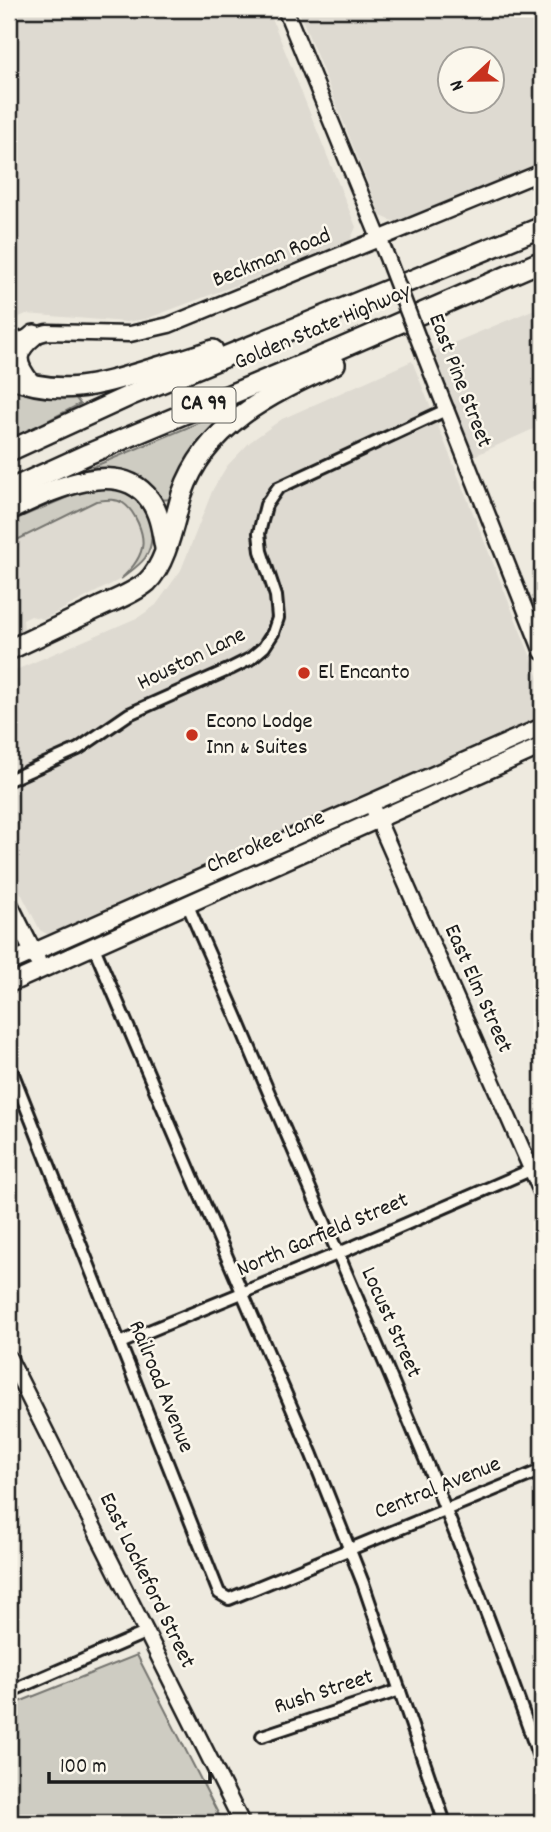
<svg xmlns="http://www.w3.org/2000/svg" width="551" height="1832" font-family="Dekko,sans-serif">
	<style>
		.built { fill: #dedad1; fill-rule: evenodd }
		.green { fill: #ceccc2; stroke: #75746f; stroke-width: 2 }
		.lines { fill: none; stroke-linecap: round; stroke-linejoin: round }
		.minor-casing { stroke: #1c1c1c; stroke-width: 16 }
		.tertiary-casing { stroke: #1c1c1c; stroke-width: 19 }
		.secondary-casing { stroke: #1c1c1c; stroke-width: 21 }
		.motorway-casing { stroke: #1c1c1c; stroke-width: 24 }
		.minor { stroke: #fbf7ec; stroke-width: 10 }
		.tertiary { stroke: #fbf7ec; stroke-width: 14 }
		.secondary { stroke: #fbf7ec; stroke-width: 16 }
		.motorway { stroke: #fbf7ec; stroke-width: 19 }
		.tertiary-bridge-casing { stroke: #1c1c1c; stroke-width: 19; stroke-linecap: butt }
		.tertiary-bridge { stroke: #fbf7ec; stroke-width: 14 }
		.poi-dot { fill: #c8321e; stroke: #fbf7ec; stroke-width: 2.5 }
		.labels { text-anchor: middle; dominant-baseline: central; stroke-width: 5; stroke-linejoin: round; paint-order: stroke }
		.shield { fill: #fbf7ec; stroke: #5f5e5a; stroke-width: 2 }
		.shield-label { font-size: 21px; font-weight: bold; fill: #1c1c1c }
		.street-label { font-size: 23px; fill: #1c1c1c; stroke: #fbf7ec }
		.poi-label { font-size: 23px; fill: #1c1c1c; stroke: #fbf7ec; text-anchor: start }
	</style>
	<rect width="100%" height="100%" fill="#eeeadf"/>
	<filter id="ink" filterUnits="userSpaceOnUse"><feTurbulence type="fractalNoise" baseFrequency=".0143" numOctaves="2"/><feDisplacementMap in="SourceGraphic" scale="14" xChannelSelector="R" yChannelSelector="G"/><feConvolveMatrix kernelMatrix="1 2 1 2 8 2 1 2 1" color-interpolation-filters="sRGB"/></filter>
	<g filter="url(#ink)">
		<!-- built -->
		<g class="built">
			<polygon points="9,9 268,9 356,227 349,243 146,319 126,322 26,314 9,322"/>
			<path d="M298 9H542V162L397 223 381 216ZM449 60H491V102H449Z"/>
			<polygon points="542,306 542,425 474,456 434,351"/>
			<polygon points="412,361 542,685 542,716 50,936 40,930 9,870 9,673 139,617 156,605 181,570 213,489 227,466 250,442 282,419"/>
			<polygon points="110,499 123,503 134,515 141,530 142,547 135,565 121,579 44,619 31,616 23,620 24,629 9,636 9,544 96,501"/>
		</g>
		<!-- green -->
		<g class="green">
			<polygon points="9,388 41,397 75,397 80,404 9,441"/>
			<polygon points="227,411 230,417 172,499 159,500 151,490 66,478"/>
			<path d="M104 487C110 488 118 489 125 492 147 505 160 535 145 558 139 566 128 573 121 579 130 570 139 561 142 548 145 534 135 511 123 503 115 498 105 500 96 501L9 544V522L82 491Z"/>
			<polygon points="137,1655 223,1823 9,1823 9,1706"/>
		</g>
		<g class="lines">
			<!-- minor casing -->
			<g class="minor-casing">
				<g id="minor">
					<polyline points="9,780 78,749 129,714 230,669 250,659 264,647 273,633 278,618 276,596 261,551 259,533 266,505 278,488 448,409"/>
					<path d="M187 903C206 949 227 993 246 1039 348 1280 457 1518 542 1766"/>
					<polyline points="93,945 312,1455 363,1583 445,1823"/>
					<polyline points="9,1064 219,1593 229,1599 542,1470"/>
					<polyline points="120,1343 337,1254 542,1165"/>
					<polyline points="9,1692 145,1633"/>
					<polyline points="262,1736 400,1690"/>
					<polyline points="540,1823 542,1823"/>
				</g>
			</g>
			<!-- tertiary casing -->
			<g class="tertiary-casing">
				<g id="tertiary">
					<polyline points="285,9 388,260"/>
					<polyline points="9,343 47,332 130,334 169,325 542,172"/>
					<polyline points="421,346 542,652"/>
					<polyline points="374,811 542,1194"/>
					<polyline points="9,1358 242,1823"/>
				</g>
			</g>
			<!-- secondary casing -->
			<g class="secondary-casing">
				<g id="secondary">
					<polyline points="9,904 37,960"/>
					<polyline points="9,963 542,727"/>
					<polyline points="9,984 542,746"/>
				</g>
			</g>
			<!-- motorway casing -->
			<g class="motorway-casing">
				<g id="motorway">
					<path d="M9 377C59 397 96 386 145 371 168 364 190 358 213 350"/>
					<path d="M30 383C14 363 13 352 34 335"/>
					<polyline points="9,451 129,396 542,227"/>
					<polyline points="9,490 88,454 337,350 542,261"/>
					<path d="M9 510C48 492 118 455 150 500 160 514 162 532 165 548"/>
					<path d="M9 650C39 636 70 621 100 607 115 600 134 593 147 582 167 563 174 520 182 494 206 423 273 393 335 364"/>
				</g>
			</g>
			<!-- minor -->
			<use href="#minor" class="minor"/>
			<!-- tertiary -->
			<use href="#tertiary" class="tertiary"/>
			<!-- secondary -->
			<use href="#secondary" class="secondary"/>
			<!-- motorway -->
			<use href="#motorway" class="motorway"/>
			<!-- tertiary-bridge casing -->
			<g class="tertiary-bridge-casing">
				<polyline id="tertiary-bridge" points="388,260 421,346"/>
			</g>
			<!-- tertiary-bridge -->
			<use href="#tertiary-bridge" class="tertiary-bridge"/>
		</g>
	</g>
	<!-- markers -->
	<g class="poi-dot">
		<circle cx="304" cy="673" r="7"/>
		<circle cx="192" cy="735" r="7"/>
	</g>
	<g class="labels">
		<!-- shield labels -->
		<rect class="shield" x="172.5" y="387.5" width="63" height="35" rx="5"/>
		<g class="shield-label">
			<text x="204" y="405">CA 99</text>
		</g>
		<!-- street labels -->
		<g class="street-label">
			<text transform="translate(272 259) rotate(-22)">Beckman Road</text>
			<text transform="translate(323 328) rotate(-23)">Golden State Highway</text>
			<text transform="translate(459 381) rotate(69)">East Pine Street</text>
			<text transform="translate(192 660) rotate(-26)">Houston Lane</text>
			<text transform="translate(266 843) rotate(-24)">Cherokee Lane</text>
			<text transform="translate(477 989) rotate(66)">East Elm Street</text>
			<text transform="translate(323 1236) rotate(-23)">North Garfield Street</text>
			<text transform="translate(390 1323) rotate(66)">Locust Street</text>
			<text transform="translate(160 1387) rotate(68)">Railroad Avenue</text>
			<text transform="translate(438 1489) rotate(-22)">Central Avenue</text>
			<text transform="translate(146 1581) rotate(64)">East Lockeford Street</text>
			<text transform="translate(324 1693) rotate(-18)">Rush Street</text>
		</g>
		<!-- poi labels -->
		<g class="poi-label">
			<text x="318" y="673">El Encanto</text>
			<text x="206" y="722">Econo Lodge<tspan x="206" dy="26">Inn &amp; Suites</tspan></text>
		</g>
	</g>
	<!-- margin -->
	<rect width="551" height="1832" fill="none" stroke="#fbf7ec" stroke-width="35"/>
	<rect x="18" y="18" width="516" height="1797" fill="none" stroke="#1c1c1c" stroke-width="2.5" filter="url(#ink)"/>
	<!-- north arrow -->
	<g transform="translate(471 80) rotate(248)"><circle r="33" fill="#fbf7ec" stroke="#a29f99" stroke-width="2"/>
	<path d="M0-5L12 26L0 18L-12 26Z" fill="#c8321e"/>
	<text y="-10" font-size="19" font-weight="bold" text-anchor="middle" fill="#1c1c1c">N</text>
	</g>
	<!-- scale -->
	<path d="M49 1772v10h161v-10" fill="none" stroke="#1c1c1c" stroke-width="3.5"/>
	<text x="60" y="1772" font-size="21" fill="#1c1c1c" stroke="#fbf7ec" stroke-width="5" paint-order="stroke">100 m</text>
</svg>
